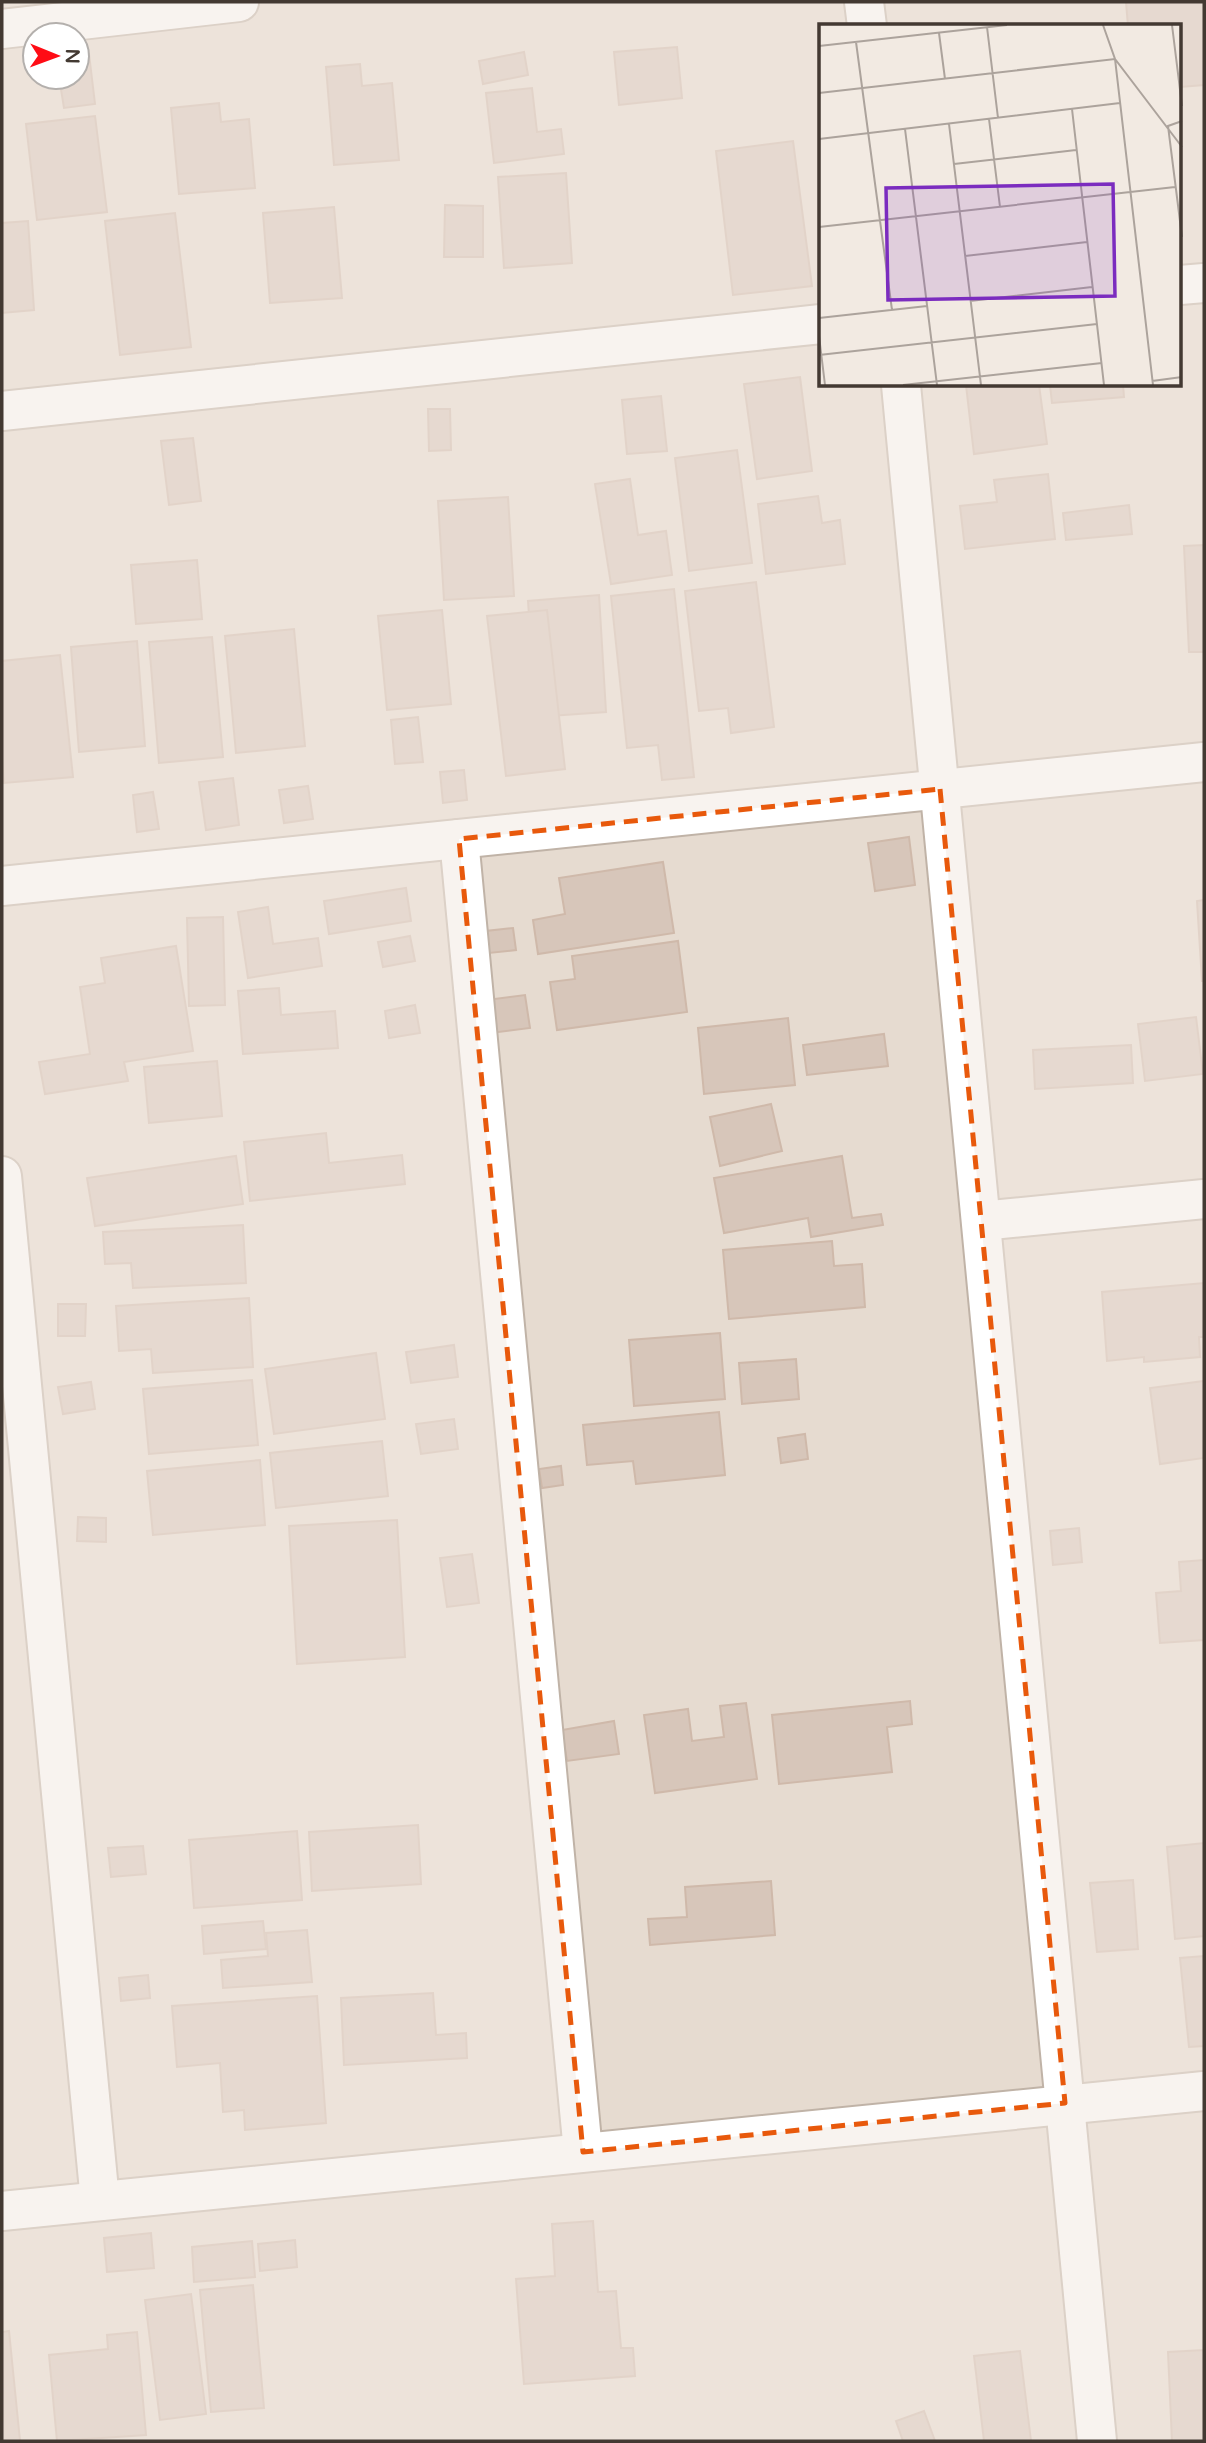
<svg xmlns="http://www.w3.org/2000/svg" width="1206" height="2443" font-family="'Varela Round',sans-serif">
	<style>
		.residential { fill: #e6dbd0; fill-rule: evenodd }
		.building { fill: #d7c6ba; stroke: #cfb9aa; stroke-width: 2 }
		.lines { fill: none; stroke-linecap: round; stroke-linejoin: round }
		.street-casing { stroke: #c0b3a7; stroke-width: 42 }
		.street { stroke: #fff; stroke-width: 38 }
		.marked { fill: none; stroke: #e8590c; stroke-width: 5; stroke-dasharray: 14 9; stroke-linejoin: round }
		.inset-road { fill: none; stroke: #aca39c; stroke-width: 2 }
		.view { fill: #7b2cbf; fill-opacity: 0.15; stroke: #7b2cbf; stroke-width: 3.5 }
		.inset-edge { fill: none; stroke: #433932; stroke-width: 3.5 }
	</style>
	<rect width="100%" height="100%" fill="#f2eae2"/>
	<!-- residential -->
	<path class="residential" d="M2 2H1204V2441H2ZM821 26H1180V385H821ZM35 35H77V77H35Z"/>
	<!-- building -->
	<g class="building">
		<polygon points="1126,2 1204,2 1204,85 1180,87 1180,26 1128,26"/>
		<polygon points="677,47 682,98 619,105 614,52"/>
		<polygon points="524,52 528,75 483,84 479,61"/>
		<polygon points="89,54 95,104 64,108 59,77 77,77 77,56"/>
		<polygon points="360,64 362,86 392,83 399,160 334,165 326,67"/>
		<polygon points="532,88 537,132 561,129 564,154 494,163 486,93"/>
		<polygon points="219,103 221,122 249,119 255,188 179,194 171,108"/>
		<polygon points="95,116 107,212 37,220 26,124"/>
		<polygon points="793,141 812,286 733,295 716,151"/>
		<polygon points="566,173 572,263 504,268 498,177"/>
		<polygon points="445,205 483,206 483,257 444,257"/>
		<polygon points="334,207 342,298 270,303 263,213"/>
		<polygon points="175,213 191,347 120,355 105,221"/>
		<polygon points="28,221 34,310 2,313 2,223"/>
		<polygon points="800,377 812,471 757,479 744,384"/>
		<polygon points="966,385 1039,385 1047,444 974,454"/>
		<polygon points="1050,385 1123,385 1124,397 1052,403"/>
		<polygon points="661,396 667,451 627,454 622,400"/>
		<polygon points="428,409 450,409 451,450 429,451"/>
		<polygon points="193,438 201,501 169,505 161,441"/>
		<polygon points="737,450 752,563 689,571 675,458"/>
		<polygon points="1048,474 1055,539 965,549 960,506 997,502 994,480"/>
		<polygon points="630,479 638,535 666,531 672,575 611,584 595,484"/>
		<polygon points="818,496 822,523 840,520 845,564 766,574 758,504"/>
		<polygon points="508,497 514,596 444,600 438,501"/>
		<polygon points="1129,505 1132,534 1066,540 1063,513"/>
		<polygon points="1204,545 1204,652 1189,652 1184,546"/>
		<polygon points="197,560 202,619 136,624 131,565"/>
		<polygon points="756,582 774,727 731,733 728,708 699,711 685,591"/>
		<polygon points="674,589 694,777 662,780 658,745 627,748 611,596"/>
		<polygon points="599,595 606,712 536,717 528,601"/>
		<polygon points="442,610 451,704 387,710 378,616"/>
		<polygon points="547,610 565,769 506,776 487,616"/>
		<polygon points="294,629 305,746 236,753 225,636"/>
		<polygon points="212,637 223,757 159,763 149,642"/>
		<polygon points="137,641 145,746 79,752 71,647"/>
		<polygon points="60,655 73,777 4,783 2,758 2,661"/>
		<polygon points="418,717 423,762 395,764 391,720"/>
		<polygon points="464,770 467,800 443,803 440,772"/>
		<polygon points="233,778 239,825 206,830 199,782"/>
		<polygon points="308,786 313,819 284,823 279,790"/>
		<polygon points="153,792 159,829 137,832 133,795"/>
		<polygon points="909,837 915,885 875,891 868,843"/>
		<polygon points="663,862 674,933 538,954 533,920 565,914 559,878"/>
		<polygon points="406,888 411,921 329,934 324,901"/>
		<polygon points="1204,900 1204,981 1202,981 1197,901"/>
		<polygon points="268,907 273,944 318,938 322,966 248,978 238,912"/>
		<polygon points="223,917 225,1005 189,1006 187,918"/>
		<polygon points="513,928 516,950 489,953 486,931"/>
		<polygon points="410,936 415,961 383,967 378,942"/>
		<polygon points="678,941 687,1012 557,1030 550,982 575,979 572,956"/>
		<polygon points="176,946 193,1051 124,1062 128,1081 45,1094 39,1062 90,1054 80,987 105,983 101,958"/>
		<polygon points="279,988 281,1015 335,1011 338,1048 243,1054 238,991"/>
		<polygon points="525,995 530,1028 491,1033 486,1000"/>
		<polygon points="415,1005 420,1033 389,1038 385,1011"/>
		<polygon points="1196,1017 1203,1074 1145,1081 1138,1024"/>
		<polygon points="788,1018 795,1085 704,1094 698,1028"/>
		<polygon points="884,1034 888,1066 807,1075 803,1045"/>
		<polygon points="1131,1045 1133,1083 1035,1089 1033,1050"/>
		<polygon points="217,1061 222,1116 149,1123 144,1067"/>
		<polygon points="771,1104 782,1151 720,1166 710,1117"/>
		<polygon points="326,1133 329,1163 402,1155 405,1184 250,1201 244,1142"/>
		<polygon points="236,1156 243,1204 95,1226 87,1178"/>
		<polygon points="842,1156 852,1218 881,1214 883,1225 811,1237 808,1218 724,1233 714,1178"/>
		<polygon points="243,1225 246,1283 133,1288 131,1263 105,1264 103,1232"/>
		<polygon points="832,1241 834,1266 862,1264 865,1307 729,1319 723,1250"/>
		<polygon points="1204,1283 1204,1337 1199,1337 1200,1357 1144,1362 1144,1357 1107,1361 1102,1292"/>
		<polygon points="249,1298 253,1367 153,1373 151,1349 119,1351 116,1306"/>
		<polygon points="58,1304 86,1304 85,1336 58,1336"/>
		<polygon points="720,1333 725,1399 634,1406 629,1340"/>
		<polygon points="454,1345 458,1377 411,1383 406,1352"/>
		<polygon points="376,1353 385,1419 274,1434 265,1369"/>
		<polygon points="796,1359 799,1399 742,1404 739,1363"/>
		<polygon points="252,1380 258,1445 149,1454 143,1389"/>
		<polygon points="1204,1381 1204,1458 1160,1464 1150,1388"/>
		<polygon points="91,1382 95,1409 63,1414 58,1387"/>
		<polygon points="719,1412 725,1475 636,1484 633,1461 587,1465 583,1425"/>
		<polygon points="454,1419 458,1449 421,1454 416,1424"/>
		<polygon points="805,1434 808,1459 781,1463 778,1438"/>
		<polygon points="382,1441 388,1496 276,1508 270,1453"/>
		<polygon points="260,1460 265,1525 153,1535 147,1471"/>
		<polygon points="561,1466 563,1485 542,1488 539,1469"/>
		<polygon points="78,1517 106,1518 106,1542 77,1541"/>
		<polygon points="397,1520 405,1657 297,1664 289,1526"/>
		<polygon points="1079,1528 1082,1562 1053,1565 1050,1531"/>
		<polygon points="472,1554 479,1603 447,1607 440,1558"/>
		<polygon points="1204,1560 1204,1640 1160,1643 1156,1593 1181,1591 1179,1562"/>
		<polygon points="910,1701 912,1724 887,1727 892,1772 779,1784 772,1715"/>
		<polygon points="746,1703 757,1779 655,1793 644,1715 688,1709 692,1741 724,1737 720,1706"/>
		<polygon points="614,1721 619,1754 567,1761 562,1730"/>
		<polygon points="418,1825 421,1884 312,1891 309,1832"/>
		<polygon points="297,1831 302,1900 194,1908 189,1840"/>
		<polygon points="1204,1843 1204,1936 1175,1939 1167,1847"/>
		<polygon points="143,1846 146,1874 111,1877 108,1848"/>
		<polygon points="1133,1880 1138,1949 1097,1952 1090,1883"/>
		<polygon points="771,1881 775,1935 650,1945 648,1919 687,1917 685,1887"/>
		<polygon points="263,1921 266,1949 204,1954 202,1926"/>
		<polygon points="307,1930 312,1982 223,1988 221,1960 268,1956 266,1933"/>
		<polygon points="1204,1956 1204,2046 1189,2047 1180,1958"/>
		<polygon points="148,1975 150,1998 121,2001 119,1978"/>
		<polygon points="433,1993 436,2035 466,2033 467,2058 344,2065 341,1998"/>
		<polygon points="317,1996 326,2123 245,2130 244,2110 223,2112 220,2063 177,2067 172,2006"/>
		<polygon points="593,2221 598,2292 616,2291 621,2348 633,2348 635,2376 524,2384 516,2279 555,2276 552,2224"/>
		<polygon points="151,2233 154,2268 107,2272 104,2238"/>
		<polygon points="295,2240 297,2267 260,2271 258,2244"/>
		<polygon points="252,2241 255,2277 194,2282 192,2247"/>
		<polygon points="253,2285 264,2408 211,2412 200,2290"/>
		<polygon points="191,2294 206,2414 160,2420 145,2300"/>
		<polygon points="9,2331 20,2441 2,2441 2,2332"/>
		<polygon points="137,2332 146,2435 57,2441 49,2355 108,2349 107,2335"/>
		<polygon points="1204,2350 1204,2441 1172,2441 1168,2352"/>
		<polygon points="1020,2351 1031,2441 984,2441 974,2356"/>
		<polygon points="924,2411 935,2441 903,2441 896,2421"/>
	</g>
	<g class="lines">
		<!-- street casing -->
		<g class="street-casing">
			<g id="street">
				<polyline points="864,2 867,26"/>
				<polyline points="2,29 239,2"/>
				<polyline points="1180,285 1204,283"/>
				<polyline points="901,385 1097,2441"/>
				<polyline points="2,411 821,324"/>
				<polyline points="459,839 583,2152"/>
				<polyline points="2,886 1204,762"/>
				<polyline points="2,1176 100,2201"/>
				<polyline points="981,1221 1204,1199"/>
				<polyline points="2,2211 1204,2091"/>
			</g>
		</g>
		<!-- street -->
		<use href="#street" class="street"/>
	</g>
	<!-- marked area -->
	<path d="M0 0H1206V2443H0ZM940 789 1065 2103 583 2152 459 839Z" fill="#f2eae2" fill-opacity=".55" fill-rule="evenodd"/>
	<path class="marked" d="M940 789 1065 2103 583 2152 459 839Z"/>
	<!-- overview -->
	<g transform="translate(819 24)">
		<rect width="362" height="362" fill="#f2eae2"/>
		<path class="inset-road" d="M284 1 296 35 334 361M353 1 363 82M168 3 179 94M120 9 126 55M37 18 73 286M0 22 188 1M0 69 296 35 363 123M253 85 285 361M170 95 181 183M363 97 349 102 363 213M130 100 162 361M86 105 118 361M0 115 301 79M135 140 257 126M0 203 356 163M146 232 268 218M151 277 273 263M0 294 108 282M0 312 6 361M0 331 278 300M333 357 363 353M84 361 283 339"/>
		<path class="view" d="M294 160 296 272 69 276 67 164Z"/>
		<rect width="362" height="362" class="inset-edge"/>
	</g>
	<!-- border -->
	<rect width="1206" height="2443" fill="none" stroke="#433932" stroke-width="7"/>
	<!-- north arrow -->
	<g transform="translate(56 56) rotate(91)"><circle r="33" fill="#ffffff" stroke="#b4b0ad" stroke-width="2"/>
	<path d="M0-5L12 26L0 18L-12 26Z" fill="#ff0c15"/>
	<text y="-10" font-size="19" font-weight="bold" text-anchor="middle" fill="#433932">N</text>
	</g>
</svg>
